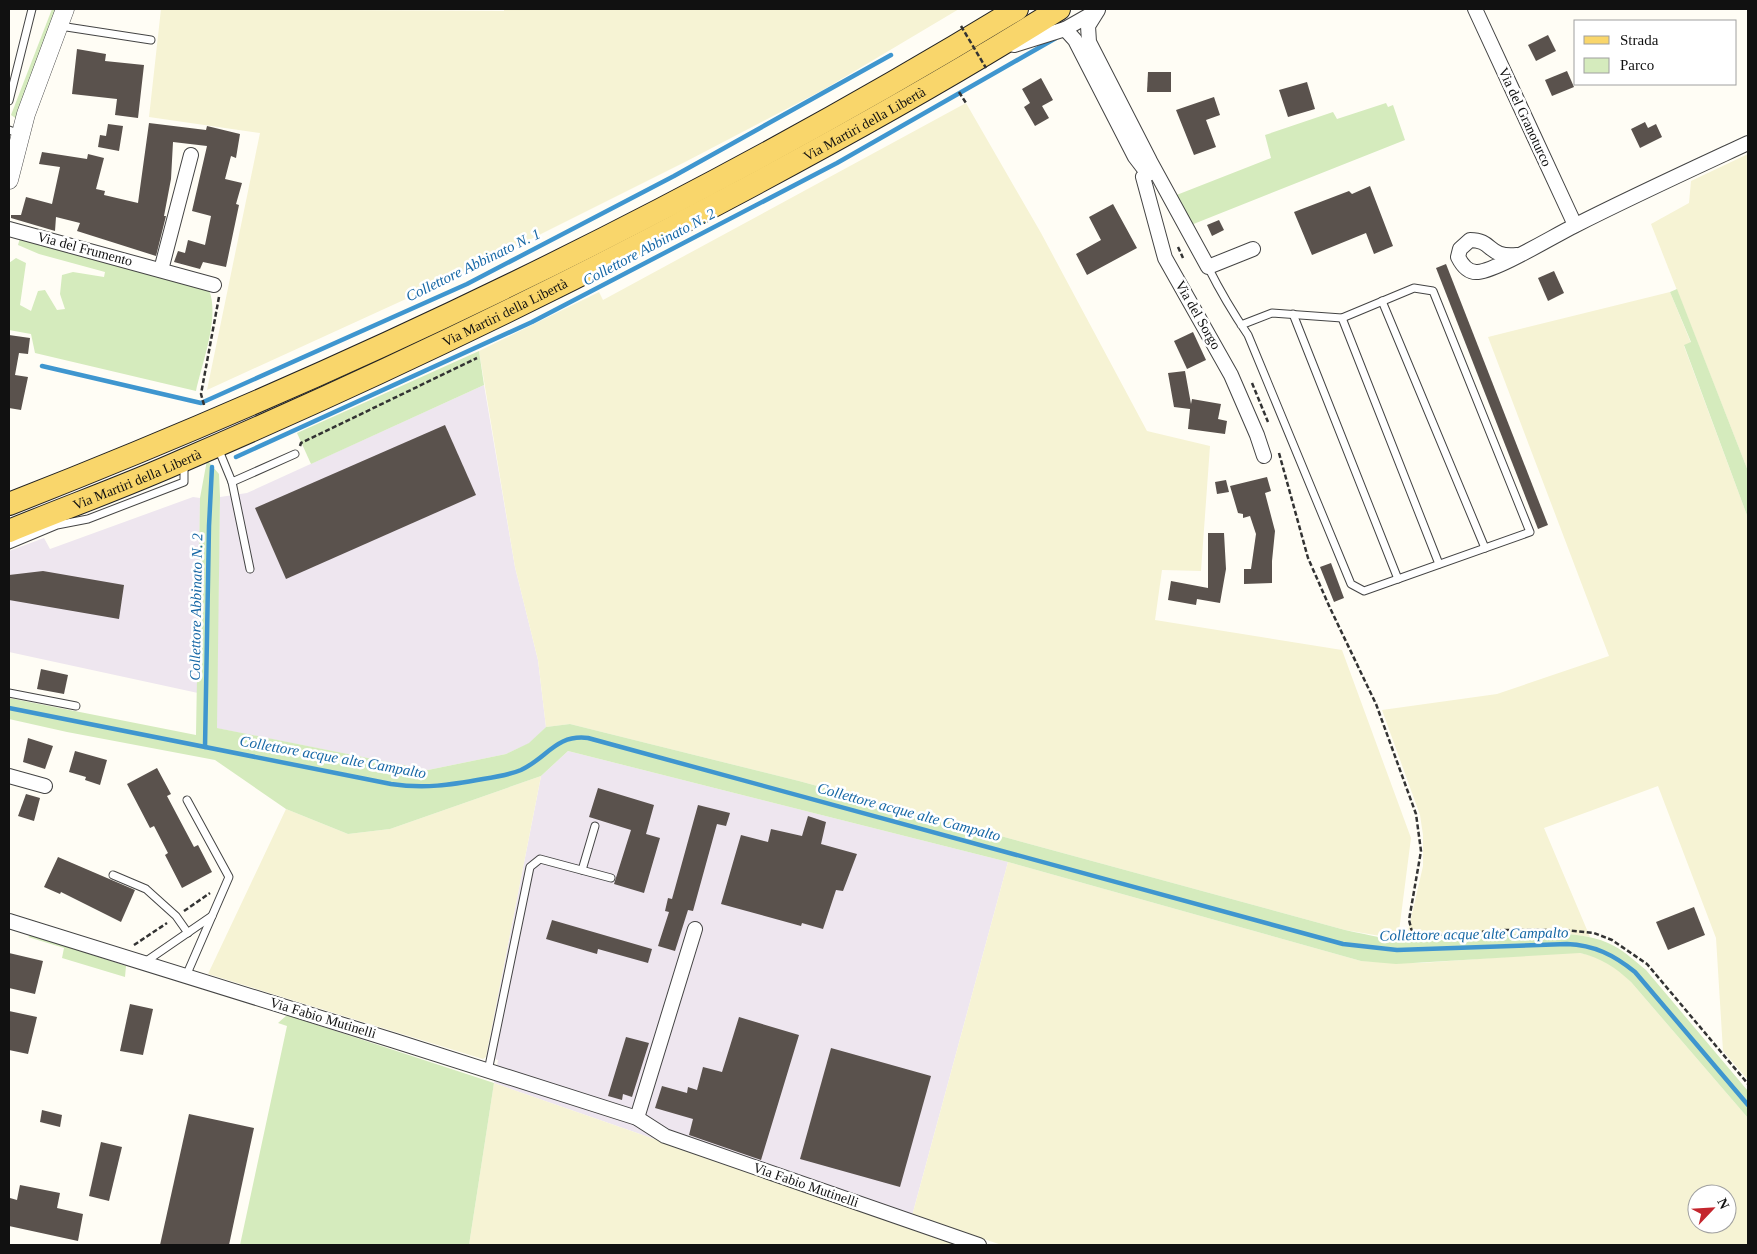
<svg xmlns="http://www.w3.org/2000/svg" width="1757" height="1254" font-family="'Times New Roman',serif">
	<style>
		.industrial { fill: #eee6ef }
		.farmland { fill: #f6f3d4; fill-rule: evenodd }
		.green { fill: #d5ebbd }
		.lines { fill: none; stroke-linecap: round; stroke-linejoin: round }
		.stream { stroke: #3f96cf; stroke-width: 4.5 }
		.building { fill: #5a524d }
		.service-casing { stroke: #444; stroke-width: 9 }
		.minor-casing { stroke: #444; stroke-width: 16 }
		.tertiary-casing { stroke: #444; stroke-width: 19 }
		.primary-casing { stroke: #222; stroke-width: 24 }
		.path { stroke: #333; stroke-width: 2.5; stroke-dasharray: 5 2.5; stroke-linecap: butt }
		.service { stroke: #fff; stroke-width: 7 }
		.minor { stroke: #fff; stroke-width: 14 }
		.tertiary { stroke: #fff; stroke-width: 18 }
		.primary { stroke: #f9d66b; stroke-width: 22 }
		.path-bridge { stroke: #333; stroke-width: 2.5; stroke-dasharray: 5 2.5; stroke-linecap: butt }
		.labels { text-anchor: middle; dominant-baseline: central; stroke-width: 5; stroke-linejoin: round; paint-order: stroke }
		.street-label { font-size: 14px; fill: #111; stroke: #fff }
		.water-label { font-size: 15px; font-style: italic; fill: #1768a6; stroke: #fff }
	</style>
	<rect width="100%" height="100%" fill="#fffdf5"/>
	<!-- industrial -->
	<g class="industrial">
		<polygon points="484,385 515,567 538,660 546,727 530,743 506,754 428,770 216,728 220,497 247,493"/>
		<polygon points="193,497 200,498 198,693 9,652 9,551 44,538 50,549"/>
		<polygon points="568,751 1008,862 912,1216 906,1227 494,1083 498,1060 486,1057 541,776"/>
	</g>
	<!-- farmland -->
	<g class="farmland">
		<polygon points="161,9 504,11 504,9 959,9 823,90 687,161 465,272 207,390 260,133 149,117"/>
		<polygon points="966,103 1041,233 1147,431 1210,446 1201,571 1162,570 1155,620 1342,650 1411,838 1398,939 1345,930 799,781 570,724 546,727 538,660 515,567 479,351 599,292 603,300"/>
		<polygon points="1748,154 1748,471 1651,224 1689,203 1691,181"/>
		<polygon points="1670,292 1691,343 1684,346 1748,518 1748,1080 1723,1051 1716,938 1658,786 1544,828 1590,937 1561,933 1406,940 1423,866 1423,835 1420,815 1382,710 1497,694 1609,656 1488,337"/>
		<polygon points="541,776 486,1057 483,1059 208,974 286,809 348,834 390,829"/>
		<path d="M1008 862 1361 961 1421 963 1560 953H1580L1597 957 1614 966 1631 982 1748 1118V1245H1002L912 1216ZM1697 1194H1727V1224H1697Z"/>
		<polygon points="494,1083 906,1227 962,1245 469,1245"/>
	</g>
	<!-- green -->
	<g class="green">
		<polygon points="52,9 58,9 17,119 11,115"/>
		<polygon points="1386,103 1388,107 1393,105 1405,140 1191,225 1174,196 1271,158 1265,135 1333,112 1337,119"/>
		<path d="M20 238 209 290C220 317 202 363 196 391L35 353 31 334 9 330V263L16 258 26 263 20 305 31 311 38 291 45 290 57 310 65 309 60 294 62 275 73 272 104 277 105 272 39 254 18 245Z"/>
		<polygon points="1677,289 1748,471 1748,518 1684,345 1691,342 1670,292"/>
		<polygon points="479,351 484,385 311,464 297,433"/>
		<path d="M207 460 219 474 220 497 217 728 428 770 506 754 529 743 546 727 570 724 799 781 1345 930C1369 935 1393 941 1418 941 1472 941 1559 922 1608 943 1622 949 1634 960 1646 970L1748 1091V1118L1631 982C1615 967 1601 958 1580 953L1396 964 1361 961 1008 862 568 751 541 776 390 829 348 834 286 809 215 760 67 732 9 719V698L196 735 200 498Z"/>
		<polygon points="32,935 126,966 125,977 62,958 64,948 28,937"/>
		<polygon points="287,1015 494,1083 469,1245 240,1245 287,1026 278,1023"/>
	</g>
	<g class="lines">
		<!-- stream -->
		<g class="stream">
			<polyline points="42,366 201,403 467,284 674,176 891,55"/>
			<polyline points="236,457 532,322 837,163 1056,38"/>
			<path d="M9 708 391 784C425 789 450 785 483 779 496 777 509 775 521 770 547 758 556 734 588 738L1343 944 1397 950 1567 944C1594 945 1614 955 1635 972L1748 1105"/>
			<polyline points="205,747 209,526 212,467"/>
		</g>
	</g>
	<!-- building -->
	<g class="building">
		<polygon points="1548,35 1556,51 1536,61 1528,45"/>
		<polygon points="77,49 106,54 105,61 144,65 138,118 115,115 117,99 72,94"/>
		<polygon points="1567,71 1574,87 1552,96 1545,80"/>
		<polygon points="1148,72 1171,72 1171,92 1147,92"/>
		<polygon points="1041,78 1053,100 1042,106 1049,118 1035,126 1024,107 1030,103 1022,89"/>
		<polygon points="1307,82 1315,109 1288,117 1279,90"/>
		<polygon points="1214,97 1220,115 1206,120 1216,147 1194,155 1176,110"/>
		<polygon points="1645,122 1648,128 1656,124 1662,137 1640,148 1631,129"/>
		<polygon points="149,123 206,130 207,126 240,134 236,158 231,156 225,179 242,183 236,204 239,205 226,267 203,262 200,269 174,262 178,251 185,253 188,240 205,245 211,216 192,211 207,146 173,142 171,179 164,216 166,216 156,256 77,231 80,223 56,217 55,231 11,218 11,215 21,215 26,197 52,204 60,167 39,164 42,152 87,159 88,154 104,158 96,189 105,191 104,195 138,203"/>
		<polygon points="108,124 123,126 119,151 98,147 100,135 106,136"/>
		<polygon points="1370,186 1393,246 1374,254 1366,233 1312,255 1294,212 1349,191 1352,194"/>
		<polygon points="1113,204 1137,248 1087,275 1076,254 1101,240 1089,217"/>
		<polygon points="1219,220 1224,230 1212,236 1207,225"/>
		<polygon points="1446,264 1548,525 1538,529 1436,268"/>
		<polygon points="1554,271 1564,293 1548,301 1538,278"/>
		<polygon points="1193,332 1206,360 1187,369 1174,341"/>
		<polygon points="9,335 30,338 28,354 19,353 15,375 28,377 21,410 9,408"/>
		<polygon points="1185,371 1191,404 1192,399 1221,404 1218,419 1227,421 1225,434 1188,429 1190,409 1174,407 1168,373"/>
		<polygon points="445,425 476,495 286,579 255,508"/>
		<polygon points="1267,477 1271,491 1265,493 1275,531 1272,561 1272,583 1244,584 1244,569 1251,569 1256,534 1250,516 1243,518 1243,514 1238,513 1230,486"/>
		<polygon points="1226,480 1229,492 1217,494 1215,482"/>
		<polygon points="1208,533 1224,533 1226,569 1220,603 1197,599 1196,605 1168,600 1171,581 1208,588"/>
		<polygon points="1331,563 1344,598 1334,602 1320,567"/>
		<polygon points="43,571 124,585 119,619 9,600 9,575"/>
		<polygon points="41,669 68,675 64,694 37,689"/>
		<polygon points="28,738 53,746 45,769 23,762"/>
		<polygon points="75,751 107,760 100,785 85,780 86,777 69,772"/>
		<polygon points="157,768 171,794 167,796 194,847 198,845 212,872 182,888 165,855 168,853 154,826 150,828 127,784"/>
		<polygon points="598,788 654,805 646,834 660,838 644,893 614,884 631,830 589,817"/>
		<polygon points="26,794 40,798 34,821 18,816"/>
		<polygon points="698,805 730,813 726,826 717,824 693,911 688,910 675,951 658,946 669,912 665,911 668,898 672,899"/>
		<polygon points="808,816 826,822 821,844 857,854 843,891 836,890 823,929 802,923 801,926 721,904 741,835 768,842 771,829 802,836"/>
		<polygon points="58,857 135,890 121,922 61,892 60,894 44,887"/>
		<polygon points="1694,907 1705,935 1668,950 1656,922"/>
		<polygon points="552,920 652,949 648,963 598,949 597,954 546,939"/>
		<polygon points="9,953 43,961 35,994 9,988"/>
		<polygon points="130,1004 153,1009 143,1055 120,1051"/>
		<polygon points="9,1011 37,1017 28,1054 9,1050"/>
		<polygon points="739,1017 799,1035 761,1160 689,1135 693,1119 655,1108 662,1086 687,1093 688,1087 697,1090 703,1067 722,1072"/>
		<polygon points="626,1037 649,1043 632,1097 623,1094 622,1100 608,1096"/>
		<polygon points="831,1048 931,1076 900,1187 800,1159"/>
		<polygon points="42,1110 62,1115 60,1127 40,1122"/>
		<polygon points="189,1114 254,1128 229,1245 160,1245"/>
		<polygon points="101,1142 122,1147 109,1201 89,1196"/>
		<polygon points="20,1185 60,1193 57,1208 83,1214 78,1241 9,1226 10,1198 17,1200"/>
	</g>
	<g class="lines">
		<!-- service casing -->
		<g class="service-casing">
			<g id="service">
				<polyline points="60,26 151,40"/>
				<polyline points="9,101 32,9"/>
				<polyline points="9,130 20,134"/>
				<path d="M1208 267C1220 291 1233 313 1248 335L1351 584 1364 591 1530 532 1433 291 1414 288 1342 318 1272 313 1241 325"/>
				<polyline points="1382,301 1485,548"/>
				<polyline points="1293,314 1398,579"/>
				<polyline points="1342,318 1439,564"/>
				<polyline points="218,448 232,482 295,454"/>
				<polyline points="232,482 250,569"/>
				<polyline points="9,545 57,525 88,519 184,482 184,463"/>
				<polyline points="9,693 76,706"/>
				<polyline points="582,870 595,826"/>
				<polyline points="113,875 146,889 176,916 188,933"/>
				<polyline points="145,962 212,916"/>
				<polyline points="186,976 229,877 187,800"/>
				<polyline points="488,1071 530,867 540,859 611,878"/>
			</g>
		</g>
		<!-- minor casing -->
		<g class="minor-casing">
			<g id="minor">
				<polyline points="1475,9 1575,225"/>
				<polyline points="1098,10 1088,26 1089,42 1150,161 1208,267 1253,249"/>
				<polyline points="1065,29 1075,40 1135,157 1148,174 1152,172"/>
				<polyline points="1014,45 1065,29 1095,12"/>
				<polyline points="1148,174 1143,177 1165,258 1231,375 1257,435 1264,456"/>
				<polyline points="9,229 214,285"/>
				<path d="M1517 255C1487 258 1494 240 1470 240L1460 249 1458 257C1462 265 1468 273 1478 272 1498 270 1552 237 1574 226 1631 197 1690 170 1748 143"/>
				<polyline points="161,270 191,155"/>
				<polyline points="9,776 45,786"/>
				<polyline points="9,921 395,1041 637,1118 665,1136 979,1245"/>
				<polyline points="637,1118 695,929"/>
			</g>
		</g>
		<!-- tertiary casing -->
		<g class="tertiary-casing">
			<polyline id="tertiary" points="9,180 26,114 65,9"/>
		</g>
		<!-- primary casing -->
		<g class="primary-casing">
			<g id="primary">
				<path d="M9 504C359 367 697 204 1017 9"/>
				<path id="s1" d="M9 531C67 507 126 486 184 460 370 380 553 292 732 196 843 137 953 76 1059 9"/>
			</g>
		</g>
		<!-- path -->
		<g class="path">
			<polyline points="959,92 966,103"/>
			<polyline points="1178,247 1183,258"/>
			<polyline points="1252,383 1268,422"/>
			<polyline points="204,405 201,394 219,297"/>
			<polyline points="300,446 301,443 477,358"/>
			<polyline points="1279,453 1308,558 1330,608 1376,704 1416,814 1421,851 1409,920 1412,932 1424,936 1504,930 1563,930 1594,933 1612,940 1647,964 1748,1084"/>
			<polyline points="184,911 210,893"/>
			<polyline points="134,945 167,923"/>
		</g>
		<!-- service -->
		<use href="#service" class="service"/>
		<!-- minor -->
		<use href="#minor" class="minor"/>
		<!-- tertiary -->
		<use href="#tertiary" class="tertiary"/>
		<!-- primary -->
		<use href="#primary" class="primary"/>
		<!-- path-bridge -->
		<polyline class="path-bridge" points="961,26 986,68"/>
	</g>
	<g class="labels">
		<!-- street labels -->
		<g class="street-label">
			<text transform="translate(1525 117) rotate(65)">Via del Granoturco</text>
			<text stroke="none"><textPath href="#s1" startOffset="948">Via Martiri della Libertà</textPath></text>
			<text transform="translate(85 249) rotate(15)">Via del Frumento</text>
			<text stroke="none"><textPath href="#s1" startOffset="542">Via Martiri della Libertà</textPath></text>
			<text transform="translate(1198 315) rotate(60)">Via del Sorgo</text>
			<text stroke="none"><textPath href="#s1" startOffset="138">Via Martiri della Libertà</textPath></text>
			<text transform="translate(323 1018) rotate(17)">Via Fabio Mutinelli</text>
			<text transform="translate(806 1185) rotate(19)">Via Fabio Mutinelli</text>
		</g>
		<!-- water labels -->
		<g class="water-label">
			<text transform="translate(649 247) rotate(-28)">Collettore Abbinato N. 2</text>
			<text transform="translate(473 265) rotate(-26)">Collettore Abbinato N. 1</text>
			<text transform="translate(196 607) rotate(-89)">Collettore Abbinato N. 2</text>
			<text transform="translate(333 757) rotate(10)">Collettore acque alte Campalto</text>
			<text transform="translate(909 812) rotate(15)">Collettore acque alte Campalto</text>
			<text transform="translate(1474 934) rotate(-1)">Collettore acque alte Campalto</text>
		</g>
	</g>
	<!-- border -->
	<rect width="1757" height="1254" fill="none" stroke="#111111" stroke-width="20"/>
	<!-- legend -->
	<rect x="1574" y="20" width="162" height="65" fill="#ffffff" stroke="#a0a0a0"/>
	<rect x="1584" y="36" width="25" height="8" fill="#f9d66b" stroke="#a0a0a0"/>
	<text x="1620" y="45" font-size="15" fill="#111111">Strada</text>
	<rect x="1584" y="58" width="25" height="15" fill="#d5ebbd" stroke="#a0a0a0"/>
	<text x="1620" y="70" font-size="15" fill="#111111">Parco</text>
	<!-- north arrow -->
	<g transform="translate(1712 1209) rotate(65)"><circle r="24" fill="#ffffff" stroke="#a0a0a0"/>
	<path d="M0-4L9 19L0 12L-9 19Z" fill="#c4262e"/>
	<text y="-8" font-size="14" font-weight="bold" text-anchor="middle" fill="#111111">N</text>
	</g>
</svg>
